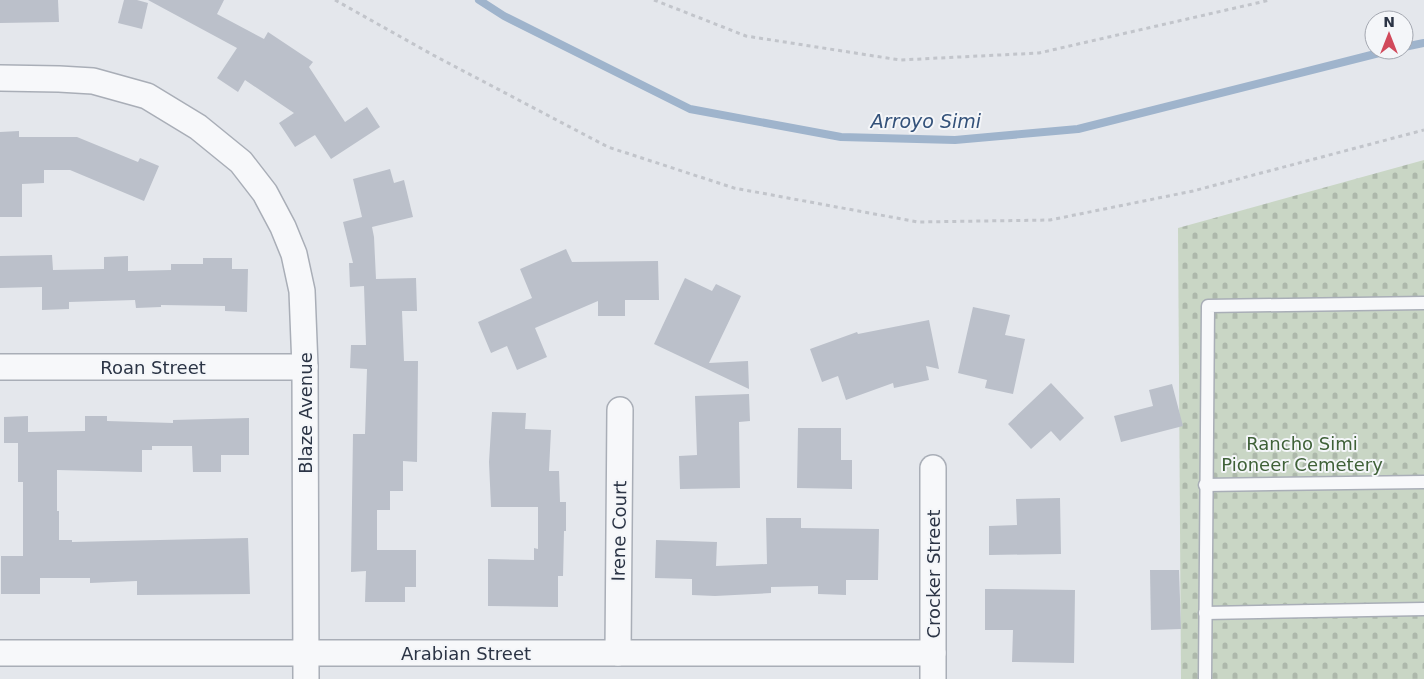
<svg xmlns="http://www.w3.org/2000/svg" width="1424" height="679" font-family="'DejaVu Sans',sans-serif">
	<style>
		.cemetery { fill: url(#cemetery-stones) }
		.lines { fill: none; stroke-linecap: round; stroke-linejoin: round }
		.stream { stroke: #9fb4cc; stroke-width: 8 }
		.building { fill: #bbc0ca }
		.service-casing { stroke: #a9aeb7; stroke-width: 15 }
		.minor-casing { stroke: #a9aeb7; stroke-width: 28 }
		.path { stroke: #c2c5cb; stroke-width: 3; stroke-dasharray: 4 4; stroke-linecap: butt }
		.service { stroke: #f7f8fa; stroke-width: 12 }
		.minor { stroke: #f7f8fa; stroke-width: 25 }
		.labels { text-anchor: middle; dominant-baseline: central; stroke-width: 4; stroke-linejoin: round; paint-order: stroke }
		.street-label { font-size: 18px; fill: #2b3445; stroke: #f4f6f9 }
		.park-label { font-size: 18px; fill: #3f6138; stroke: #f4f6f9 }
		.water-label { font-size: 19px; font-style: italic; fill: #34527a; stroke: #f4f6f9 }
	</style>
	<defs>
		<pattern id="cemetery-stones" width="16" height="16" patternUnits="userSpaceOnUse" patternTransform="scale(1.25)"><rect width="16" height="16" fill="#c9d6c5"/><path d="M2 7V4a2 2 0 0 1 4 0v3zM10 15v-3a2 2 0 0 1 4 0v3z" fill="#adb8ab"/></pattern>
	</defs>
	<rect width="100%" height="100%" fill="#e4e7ec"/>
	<!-- cemetery -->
	<polygon class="cemetery" points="1424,160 1424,679 1181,679 1178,228"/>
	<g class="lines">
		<!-- stream -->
		<g class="stream">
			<polyline points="479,0 504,16 690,109 841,137 955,140 1078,129 1391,50"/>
			<polyline points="1404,47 1424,43"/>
		</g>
	</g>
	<!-- building -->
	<g class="building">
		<polygon points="0,0 58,0 59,22 0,23"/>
		<polygon points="124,0 137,0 148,3 142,29 118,23"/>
		<polygon points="148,0 224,0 217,14 264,39 268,32 313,62 309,67 345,122 367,107 380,127 331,159 315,135 295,147 279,123 294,113 245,80 238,92 217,78 237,48"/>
		<polygon points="19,131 19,137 77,137 138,162 140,158 159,166 144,201 70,170 44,170 44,183 22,184 22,217 0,217 0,132"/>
		<polygon points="390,169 394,183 404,180 413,217 372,227 374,237 376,279 416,278 417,311 402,311 404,361 418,361 417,462 403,461 403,491 390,491 390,510 377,510 377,550 416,550 416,587 405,587 405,602 365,602 366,571 351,572 353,434 365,434 367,369 350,368 351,345 366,345 364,286 350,287 349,263 353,263 343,222 362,217 353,179"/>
		<polygon points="566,249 572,262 658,261 659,300 625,300 625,316 598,316 598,301 535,328 547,357 517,370 507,346 491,353 478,322 532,298 520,269"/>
		<polygon points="52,255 53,270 104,269 104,257 128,256 128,271 171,270 171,264 203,264 203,258 232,258 232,269 248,269 247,312 225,311 225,306 161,305 161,307 136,308 135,300 69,302 69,309 42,310 42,287 0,288 0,256"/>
		<polygon points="685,278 712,291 716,284 741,296 709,363 748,361 749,389 654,344"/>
		<polygon points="973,307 1010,315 1005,335 1025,339 1013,394 985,388 987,380 958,373"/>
		<polygon points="929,320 939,369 926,366 929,380 894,388 893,383 846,400 838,376 822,382 810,349 857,332 858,334"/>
		<polygon points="1051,383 1084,418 1060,441 1051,431 1031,449 1008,424"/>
		<polygon points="1172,384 1183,426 1121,442 1114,416 1153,406 1149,390"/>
		<polygon points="749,394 750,421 739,422 740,488 680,489 679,456 697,455 695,396"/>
		<polygon points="492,412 526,413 525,429 551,430 549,471 559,471 560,502 566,502 566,531 564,531 563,576 558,576 558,607 488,606 488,559 534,560 534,548 538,549 538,507 491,507 489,462"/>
		<polygon points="28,416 28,432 85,431 85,416 107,416 107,421 173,423 173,420 249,418 249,455 221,455 221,472 193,472 192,446 152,446 152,450 142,450 142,472 57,470 57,511 59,511 59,540 72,540 72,542 248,538 250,594 137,595 137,581 90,583 90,578 40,578 40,594 1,594 1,556 23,556 23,482 18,482 18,443 4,443 4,417"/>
		<polygon points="798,428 841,428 841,460 852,460 852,489 797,488"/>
		<polygon points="1060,498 1061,554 989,555 989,526 1017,525 1016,499"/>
		<polygon points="766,518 801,518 801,528 879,529 878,580 846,580 846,595 818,594 818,586 771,587 771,593 715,596 692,595 692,579 655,578 656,540 717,542 716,566 767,564"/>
		<polygon points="1150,570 1179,570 1181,629 1151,630"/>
		<polygon points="985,589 1075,590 1074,663 1012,662 1013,630 985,630"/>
	</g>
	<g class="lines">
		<!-- service casing -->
		<g class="service-casing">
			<g id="service">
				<polyline points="1205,485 1424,482"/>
				<polyline points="1205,613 1424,609"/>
				<polyline points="1205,679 1208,306 1424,303"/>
			</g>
		</g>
		<!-- minor casing -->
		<g class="minor-casing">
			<g id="minor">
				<polyline points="0,78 59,79 93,81 147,96 198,127 241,162 265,193 283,227 294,254 302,291 305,367 306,679"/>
				<polyline points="0,367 305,367"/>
				<polyline points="0,653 933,653"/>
				<polyline points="618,653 620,410"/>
				<polyline points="933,679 933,468"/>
			</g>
		</g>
		<!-- path -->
		<g class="path">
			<polyline points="335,0 433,55 608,147 734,188 918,222 1050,220 1193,191 1424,130"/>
			<polyline points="654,0 746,36 900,60 1039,53 1270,0"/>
		</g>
		<!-- service -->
		<use href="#service" class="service"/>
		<!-- minor -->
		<use href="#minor" class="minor"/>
	</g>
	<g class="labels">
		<!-- street labels -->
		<g class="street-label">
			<text x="153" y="367">Roan Street</text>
			<text transform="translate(305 413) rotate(-90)">Blaze Avenue</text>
			<text transform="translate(619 531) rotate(-89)">Irene Court</text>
			<text transform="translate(933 574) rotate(-90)">Crocker Street</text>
			<text x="466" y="653">Arabian Street</text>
		</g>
		<!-- park labels -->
		<g class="park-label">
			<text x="1302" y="443">Rancho Simi<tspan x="1302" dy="21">Pioneer Cemetery</tspan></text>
		</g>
		<!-- water labels -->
		<g class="water-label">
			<text x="926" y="121">Arroyo Simi</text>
		</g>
	</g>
	<!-- north arrow -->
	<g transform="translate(1389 35)"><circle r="24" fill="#f4f6f9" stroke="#a4a8b1"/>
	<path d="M0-4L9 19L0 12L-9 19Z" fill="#d1495b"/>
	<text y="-8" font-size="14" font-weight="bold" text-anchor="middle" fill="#2b3445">N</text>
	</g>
</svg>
